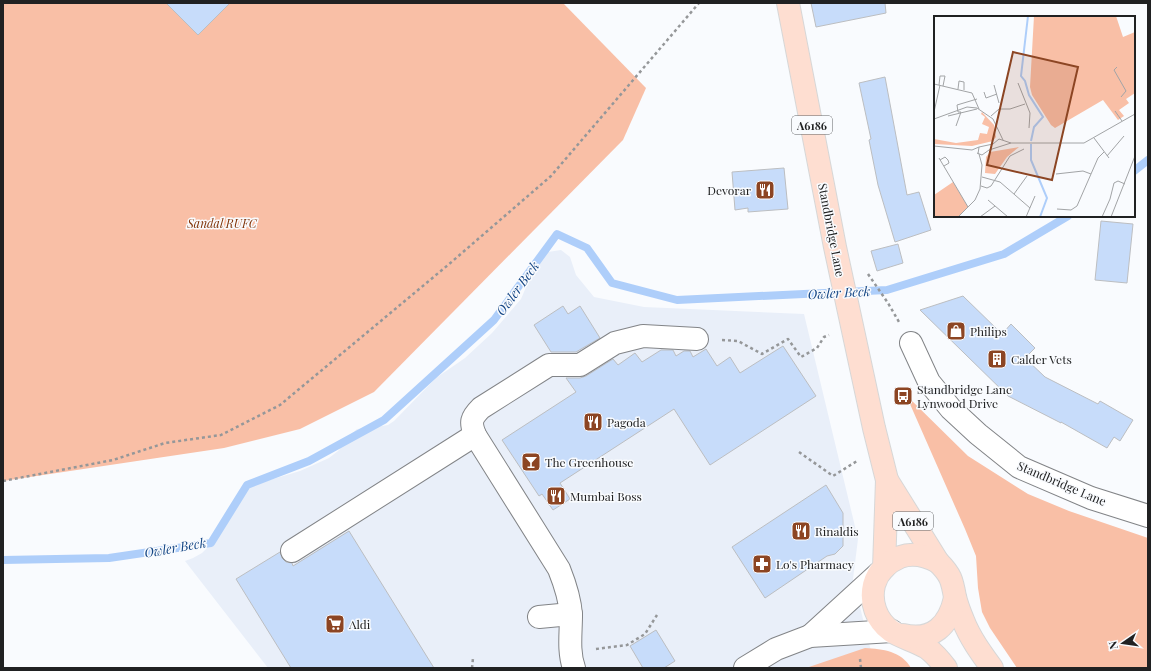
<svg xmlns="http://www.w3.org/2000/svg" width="1151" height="671" font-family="'Playfair Display',serif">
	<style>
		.built { fill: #e9eff9 }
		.green { fill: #f9bfa6 }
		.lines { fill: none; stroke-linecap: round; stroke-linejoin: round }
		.stream { stroke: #aecefa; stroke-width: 8 }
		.building { fill: #c7dcfa; stroke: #bcbec1 }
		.minor-casing { stroke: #828487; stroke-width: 24 }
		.major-casing { stroke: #d7d7d7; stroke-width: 24 }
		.path { stroke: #959799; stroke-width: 2.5; stroke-dasharray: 3 3; stroke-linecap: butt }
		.minor { stroke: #fff; stroke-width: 22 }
		.major { stroke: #feded1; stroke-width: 22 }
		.labels { text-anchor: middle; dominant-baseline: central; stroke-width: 3; stroke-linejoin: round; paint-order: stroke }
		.shield { fill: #f9fbfe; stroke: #616264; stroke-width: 1 }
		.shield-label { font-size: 11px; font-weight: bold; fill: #202122 }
		.poi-label { font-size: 12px; fill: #202122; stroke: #f9fbfe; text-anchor: start }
		.park-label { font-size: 12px; font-style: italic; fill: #803307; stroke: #f9fbfe }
		.street-label { font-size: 12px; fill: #202122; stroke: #f9fbfe }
		.water-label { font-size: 13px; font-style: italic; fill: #144685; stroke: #f9fbfe }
		.inset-river { fill: none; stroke: #aecefa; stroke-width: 2 }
		.inset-road { fill: none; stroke: #a2a4a6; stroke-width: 1 }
		.view { fill: #8c4523; fill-opacity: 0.15; stroke: #8c4523; stroke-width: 2 }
		.inset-edge { fill: none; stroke: #202122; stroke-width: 2 }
	</style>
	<rect width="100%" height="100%" fill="#f9fbfe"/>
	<!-- built -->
	<polygon class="built" points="561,250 570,257 576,275 594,297 644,307 804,314 858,539 853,579 871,651 879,668 268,668 185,561 193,558 202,553 219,536 226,525 241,497 250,486 300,471 329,458 338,451 349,438 350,435 357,429 376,427 388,425 394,421 436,378 465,358 492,333 521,299 535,266 540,259 548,252"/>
	<!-- green -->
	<g class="green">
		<polygon points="3,3 563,3 646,88 623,140 374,392 300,429 224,448 3,481"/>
		<polygon points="906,395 968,456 1028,494 1069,511 1148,538 1148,668 1017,668 990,628 982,612 978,588 976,556 965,529"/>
		<path d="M865 648C883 649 901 651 911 668H806Z"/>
	</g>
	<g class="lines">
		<!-- stream -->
		<g class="stream">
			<polyline points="1134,171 1148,160"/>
			<polyline points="3,560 109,558 211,543 247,485 309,461 384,420 494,320 557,234 587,248 612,283 677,300 887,290 1004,254 1068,216"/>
		</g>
	</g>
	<!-- building -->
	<g class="building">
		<polygon points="166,3 230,3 198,35"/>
		<polygon points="811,3 885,3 886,13 816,27"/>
		<polygon points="885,77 907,195 919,192 931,230 895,242 878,185 869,140 871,139 859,83"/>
		<polygon points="784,168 788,209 748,212 748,208 735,210 732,172"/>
		<polygon points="1101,221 1133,224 1127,283 1095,280"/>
		<polygon points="898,244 903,263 877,271 871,251"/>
		<polygon points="963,296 1002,334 1011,324 1035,348 1025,358 1045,377 1098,404 1100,401 1133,420 1120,441 1114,437 1107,448 1061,422 1061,423 1008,396 920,310"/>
		<polygon points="563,306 568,314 580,306 600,338 576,352 551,352 534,325"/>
		<polygon points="783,346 816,396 710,465 674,409 560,483 570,499 553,510 542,494 539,496 502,440 576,392 566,378 580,378 586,376 613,359 618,365 635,353 642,362 661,350 673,350 676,356 684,351 690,351 693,357 706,349 717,366 730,357 740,373"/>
		<polygon points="826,485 843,513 843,546 835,554 827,556 765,598 732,547"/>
		<polygon points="349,531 434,668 291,668 236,579 280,552 282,558 286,562 292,563 293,566"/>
		<polygon points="656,630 675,661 664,668 643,668 630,646"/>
	</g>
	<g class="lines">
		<!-- minor casing -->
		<g class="minor-casing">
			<g id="minor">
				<polyline points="911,343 929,382 951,409 978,434 1019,467 1091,498 1148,516"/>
				<polyline points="292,551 475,435"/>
				<polyline points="539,617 571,614"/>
				<polyline points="810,636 879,573"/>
				<path d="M574 668C568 651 571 633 571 615 570 598 565 584 559 569L475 435C470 422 471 418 481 408L549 365H580L615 343 643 336 697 339"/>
				<polyline points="745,668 776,649 810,636 892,631"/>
			</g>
		</g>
		<!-- major casing -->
		<g class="major-casing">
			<g id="major">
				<polyline points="788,3 835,247 874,428 887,480 884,568"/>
				<path d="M887 480 938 562C951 575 952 580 955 597 957 605 960 613 963 620 970 638 981 653 992 668"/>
				<path d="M938 562C927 556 914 552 900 557 888 562 878 571 874 585 870 602 876 620 891 631 902 638 916 641 927 648 935 654 940 660 946 668"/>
				<path d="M903 635C933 642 949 625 955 598"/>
			</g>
		</g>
		<!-- path -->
		<g class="path">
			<polyline points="868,274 888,303 899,322"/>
			<polyline points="722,340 738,341 762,354 788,339 801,357 817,348 824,337 829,335"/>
			<polyline points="799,452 833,476 857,461"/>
			<polyline points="3,481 113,460 165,443 221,435 280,405 448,265 551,176 699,3"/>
			<polyline points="596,649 627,645 645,634 657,615"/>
			<polyline points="860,659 861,668"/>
			<polyline points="472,668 473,658"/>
		</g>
		<!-- minor -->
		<use href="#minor" class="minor"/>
		<!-- major -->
		<use href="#major" class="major"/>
	</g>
	<!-- icons -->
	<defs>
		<g id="restaurant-square" transform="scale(1)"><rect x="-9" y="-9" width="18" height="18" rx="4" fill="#8c4523" stroke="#f9fbfe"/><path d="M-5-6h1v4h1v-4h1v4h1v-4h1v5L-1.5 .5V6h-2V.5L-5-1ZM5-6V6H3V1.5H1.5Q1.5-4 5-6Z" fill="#fff"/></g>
		<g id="shop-square" transform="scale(1)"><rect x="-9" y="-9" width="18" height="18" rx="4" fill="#8c4523" stroke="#f9fbfe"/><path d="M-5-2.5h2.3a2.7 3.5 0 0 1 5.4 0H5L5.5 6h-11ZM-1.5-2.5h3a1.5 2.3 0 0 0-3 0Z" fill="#fff"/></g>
		<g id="building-square" transform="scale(1)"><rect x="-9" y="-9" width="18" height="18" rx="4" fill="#8c4523" stroke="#f9fbfe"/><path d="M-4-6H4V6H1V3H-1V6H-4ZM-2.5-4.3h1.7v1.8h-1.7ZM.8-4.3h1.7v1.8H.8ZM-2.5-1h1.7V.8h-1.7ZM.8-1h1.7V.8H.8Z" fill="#fff"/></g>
		<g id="bus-square" transform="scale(1)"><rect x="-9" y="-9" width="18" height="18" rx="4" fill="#8c4523" stroke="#f9fbfe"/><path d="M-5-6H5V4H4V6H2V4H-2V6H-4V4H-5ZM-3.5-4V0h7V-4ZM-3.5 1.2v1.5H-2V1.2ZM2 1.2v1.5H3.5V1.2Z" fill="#fff"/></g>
		<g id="bar-square" transform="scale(1)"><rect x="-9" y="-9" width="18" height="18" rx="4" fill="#8c4523" stroke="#f9fbfe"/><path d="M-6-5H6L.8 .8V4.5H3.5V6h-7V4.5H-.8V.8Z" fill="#fff"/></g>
		<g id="pharmacy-square" transform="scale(1)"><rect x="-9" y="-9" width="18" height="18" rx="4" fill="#8c4523" stroke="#f9fbfe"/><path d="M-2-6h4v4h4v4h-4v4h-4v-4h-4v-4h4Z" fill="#fff"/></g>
		<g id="supermarket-square" transform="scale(1)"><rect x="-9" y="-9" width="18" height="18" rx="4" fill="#8c4523" stroke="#f9fbfe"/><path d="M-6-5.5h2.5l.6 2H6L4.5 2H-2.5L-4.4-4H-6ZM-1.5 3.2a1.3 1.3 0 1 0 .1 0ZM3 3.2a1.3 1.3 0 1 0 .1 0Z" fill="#fff"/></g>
	</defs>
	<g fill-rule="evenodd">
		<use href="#restaurant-square" x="765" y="190"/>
		<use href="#shop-square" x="956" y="331"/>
		<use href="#building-square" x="997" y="359"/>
		<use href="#bus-square" x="903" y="396"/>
		<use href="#restaurant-square" x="593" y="422"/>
		<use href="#bar-square" x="531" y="462"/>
		<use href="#restaurant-square" x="556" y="496"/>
		<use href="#restaurant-square" x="801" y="531"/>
		<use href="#pharmacy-square" x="762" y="564"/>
		<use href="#supermarket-square" x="335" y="624"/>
	</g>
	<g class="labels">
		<!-- shield labels -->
		<g class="shield">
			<rect x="792" y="116" width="40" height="18" rx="3"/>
			<rect x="893" y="512" width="40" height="18" rx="3"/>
		</g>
		<g class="shield-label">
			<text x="812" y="125">A6186</text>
			<text x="913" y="521">A6186</text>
		</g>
		<!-- poi labels -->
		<g class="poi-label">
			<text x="751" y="190" text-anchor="end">Devorar</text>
			<text x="970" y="331">Philips</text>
			<text x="1011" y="359">Calder Vets</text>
			<text x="917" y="389">Standbridge Lane<tspan x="917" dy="14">Lynwood Drive</tspan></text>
			<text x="607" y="422">Pagoda</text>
			<text x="545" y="462">The Greenhouse</text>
			<text x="570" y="496">Mumbai Boss</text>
			<text x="815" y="531">Rinaldis</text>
			<text x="776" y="564">Lo's Pharmacy</text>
			<text x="349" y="624">Aldi</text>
		</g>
		<!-- park labels -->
		<g class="park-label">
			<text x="222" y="223">Sandal RUFC</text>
		</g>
		<!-- street labels -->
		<g class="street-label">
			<text transform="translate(832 230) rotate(79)">Standbridge Lane</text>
			<text transform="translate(1062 483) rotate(23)">Standbridge Lane</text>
		</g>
		<!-- water labels -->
		<g class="water-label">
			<text transform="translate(517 288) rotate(-54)">Owler Beck</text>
			<text transform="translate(839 292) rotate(-3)">Owler Beck</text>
			<text transform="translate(175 547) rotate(-10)">Owler Beck</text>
		</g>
	</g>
	<!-- overview -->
	<g transform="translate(934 16)">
		<rect width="201" height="201" fill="#f9fbfe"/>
		<path d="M100 0H182L189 21 201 16V77L192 83 195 87 185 94 190 100 184 104 169 84 121 112 117 109 98 79 96 71ZM48 96 60 109 62 121 59 125 38 130 0 128V123L22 127 44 124 46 117 53 118 55 111 48 108 51 101 47 98ZM85 131 73 141 61 158 51 157 52 141 56 136ZM19 166 34 191 24 201H0V179Z" fill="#f9bfa6"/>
		<path class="inset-river" d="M94 0 87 60 91 65 95 79 109 101 100 111 97 125M97 128V144L113 182 106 201"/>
		<path class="inset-road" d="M183 51 180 54 192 75 187 81M84 67 96 97 95 112M0 68 38 77 45 93M5 69 6 60H11L9 70M60 69 65 87M24 73 25 65 30 66V74M50 76 52 82 63 78M181 95 188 105M0 96 6 69M14 100 43 93M57 100 65 93H76L91 88M0 103 33 91 43 92 59 103 69 124M22 110 27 96H24L23 89 43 83M160 122 175 142M0 130 38 134 45 131M43 137 48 139 55 134 77 127M44 138 45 131 59 128 65 123 77 127H150L201 98M173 140 190 120M5 142 34 191M6 144 11 141 14 144 15 147 10 150M122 158 149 155 157 158M48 161 66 166 96 192M47 170 53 172 57 170 76 140 90 133M80 178 93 160M54 184 74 201M123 193 137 194 143 190 164 142 170 136M24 201 41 184 46 173 48 149 45 138M46 201 61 190M92 201 101 180M168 201 176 183 180 167 184 165 191 168M177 201 201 140"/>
		<path class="view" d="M79 36 144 51 118 164 53 149Z"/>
		<rect width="201" height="201" class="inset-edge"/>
	</g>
	<!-- border -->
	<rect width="1151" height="671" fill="none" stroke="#202122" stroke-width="8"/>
	<!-- north arrow -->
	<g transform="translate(1123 643) rotate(257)" stroke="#f9fbfe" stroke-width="3" paint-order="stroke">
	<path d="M0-3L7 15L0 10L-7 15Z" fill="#202122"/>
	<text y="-6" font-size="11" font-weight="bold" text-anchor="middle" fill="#202122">N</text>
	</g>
</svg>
